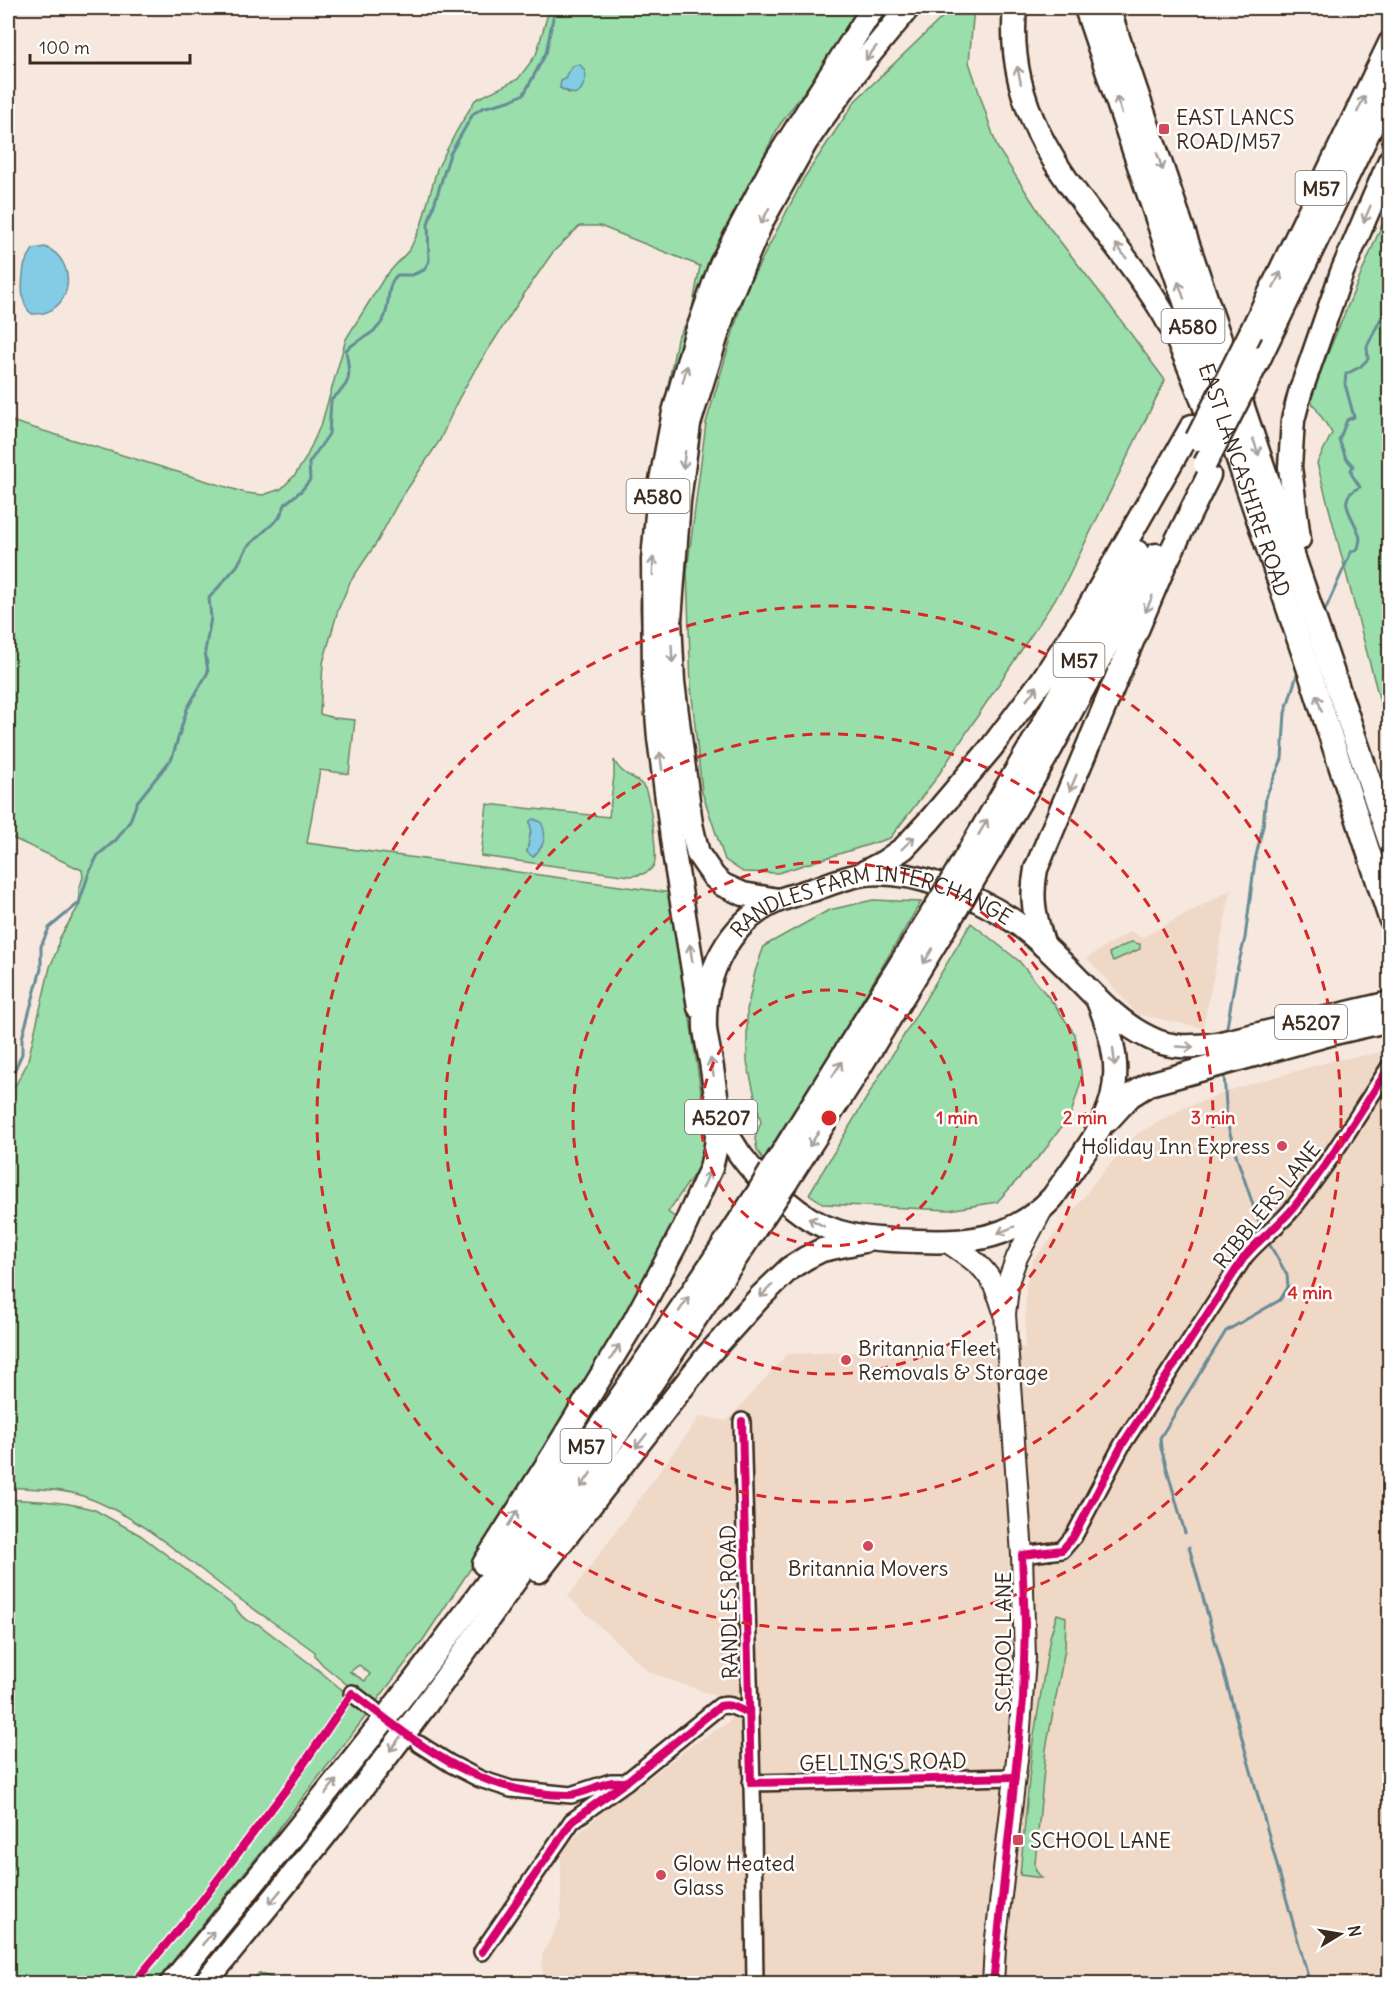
<svg xmlns="http://www.w3.org/2000/svg" width="1397" height="1991" font-family="Delius,sans-serif">
	<style>
		.built { fill: #f0d8c7 }
		.green { fill: #99deab; stroke: #6a8464; stroke-width: 1.5; fill-rule: evenodd }
		.water { fill: #84cce5; stroke: #678b95; stroke-width: 1.5 }
		.lines { fill: none; stroke-linecap: round; stroke-linejoin: round }
		.stream { stroke: #678b95; stroke-width: 3 }
		.minor-casing { stroke: #3b2a1e; stroke-width: 20 }
		.major-casing { stroke: #3b2a1e; stroke-width: 24 }
		.highway-casing { stroke: #3b2a1e; stroke-width: 27 }
		.minor { stroke: #fff; stroke-width: 15 }
		.major { stroke: #fff; stroke-width: 20 }
		.highway { stroke: #fff; stroke-width: 22 }
		.highway-bridge-casing { stroke: #3b2a1e; stroke-width: 27; stroke-linecap: butt }
		.highway-bridge { stroke: #fff; stroke-width: 22 }
		.cycleway-casing { stroke: #fff; stroke-width: 11 }
		.cycleway { stroke: #d6006c; stroke-width: 8 }
		.oneway { stroke: #a79f9a }
		.ring { fill: none; stroke: #d62828; stroke-width: 3; stroke-dasharray: 10 8 }
		.poi-dot { fill: #d1495b; stroke: #fff; stroke-width: 2 }
		.labels { text-anchor: middle; dominant-baseline: central; stroke-width: 5; stroke-linejoin: round; paint-order: stroke }
		.shield { fill: #fff; stroke: #766a62; stroke-width: 1.5 }
		.shield-label { font-size: 20px; font-weight: bold; fill: #3b2a1e }
		.poi-label { font-size: 21px; fill: #3b2a1e; stroke: #fff; text-anchor: start }
		.street-label { font-size: 21px; fill: #3b2a1e; stroke: #fff }
		.centre { fill: #d62828; stroke: #fff; stroke-width: 3 }
		.ring-label { font-size: 18px; text-anchor: middle; font-weight: bold; fill: #d62828; stroke: #fff; stroke-width: 5; stroke-linejoin: round; paint-order: stroke }
	</style>
	<rect width="100%" height="100%" fill="#f6e8de"/>
	<filter id="ink" filterUnits="userSpaceOnUse"><feTurbulence type="fractalNoise" baseFrequency=".0167" numOctaves="2"/><feDisplacementMap in="SourceGraphic" scale="12" xChannelSelector="R" yChannelSelector="G"/><feConvolveMatrix kernelMatrix="1 2 1 2 8 2 1 2 1" color-interpolation-filters="sRGB"/></filter>
	<g filter="url(#ink)">
		<!-- built -->
		<g class="built">
			<polygon points="1231,890 1203,1028 1137,1014 1087,958 1131,931 1141,938"/>
			<polygon points="1389,1051 1389,1983 543,1984 542,1955 561,1918 561,1849 640,1778 649,1778 692,1745 730,1721 732,1702 649,1672 568,1597 700,1416 727,1421 787,1354 1025,1347 1026,1286 1032,1261 1063,1225 1096,1180 1138,1133 1184,1108 1236,1088 1335,1060"/>
		</g>
		<!-- green -->
		<g class="green">
			<path d="M544 8H865L779 126 755 173 721 252 711 256 708 266 713 275 645 651 642 650 640 607 647 495 677 339 691 315 700 266 600 226H580L553 252 526 291 475 370 458 400 440 440 398 503 377 542 350 582 338 610 323 663 320 714 334 718 355 720 349 774 320 770 307 843 671 893 708 1138 705 1158 668 1212 683 1223 507 1514 421 1643 373 1706 323 1665 315 1656V1652C286 1630 255 1611 226 1589 180 1554 136 1514 80 1495 57 1488 31 1489 8 1487V1099L27 1064 50 967 57 950 59 939 80 904 79 890 83 877 82 870 8 836V420L246 493 263 495 281 489 295 475 306 458 322 422 346 339 384 278 410 249 421 226 437 169 456 132 475 100 518 79 536 55 549 10ZM586 75 580 91 569 93 560 88 567 76ZM359 1665 370 1674 365 1681 350 1672Z"/>
			<polygon points="952,8 974,8 969,62 997,147 1048,226 1105,299 1165,380 1064,586 935,780 890,838 778,873 743,872 725,860 702,792 691,687 687,571 706,423 745,292 804,178 856,100"/>
			<polygon points="1389,208 1389,736 1317,463 1332,433 1309,398"/>
			<path d="M614 760C622 777 635 775 644 787 650 796 658 856 654 865 649 874 640 875 630 876L481 856 487 804 609 817 614 776ZM533 819 541 822 542 846 527 852 531 830 530 821Z"/>
			<polygon points="873,900 921,902 765,1162 757,1150 755,1138 761,1122 747,1062 747,1010 755,972 764,946 829,910"/>
			<polygon points="971,923 1019,961 1054,1004 1075,1034 1082,1078 1071,1114 1044,1151 997,1202 949,1210 824,1204 809,1194"/>
			<polygon points="1131,942 1140,944 1140,949 1113,961 1109,953"/>
			<path d="M8 1499C37 1501 66 1501 95 1510L140 1535 234 1606C241 1616 245 1622 258 1624L317 1669 369 1712 280 1827 275 1835 155 1983H8Z"/>
			<polygon points="1057,1614 1066,1617 1065,1649 1046,1749 1035,1864 1036,1871 1042,1878 1020,1875 1032,1748 1050,1637"/>
			<polygon points="259,1973 286,1983 250,1983"/>
		</g>
		<!-- water -->
		<g class="water">
			<path d="M579 64C589 72 586 81 580 91L574 94 560 88 561 81 567 78 566 75 573 66Z"/>
			<path d="M45 247C79 260 74 316 32 314 19 305 22 281 24 267 25 261 30 255 33 249Z"/>
			<path d="M533 819 541 822C548 836 544 846 533 857L527 852 531 830 530 821Z"/>
		</g>
		<g class="lines">
			<!-- stream -->
			<g class="stream">
				<path d="M1323 615 1351 552 1358 549C1358 546 1360 542 1360 539 1358 520 1331 500 1360 487L1352 475 1351 470 1353 466 1346 458 1339 440 1347 420 1354 417 1345 384 1346 374 1360 367 1368 359 1367 346 1390 301"/>
				<polyline points="1226,1033 1236,974 1245,938 1255,860 1263,826 1266,796 1282,759 1285,713 1299,668"/>
				<polyline points="1224,1073 1227,1123 1238,1161 1262,1231"/>
				<path d="M8 1085 22 1054V1038L41 969V946L49 928 79 903 89 873 98 855 116 840 130 821 137 802 172 758 187 709 208 672 205 651 211 618 209 598 237 566 248 546 279 518 286 503 301 491 310 480 309 463 329 434 331 400C353 381 350 378 346 350 359 338 378 334 385 316 390 302 386 286 397 275H412L424 270 429 261 428 224 450 154 473 114 482 108 509 101 524 94 546 53 555 8"/>
				<polyline points="1185,1533 1161,1448 1160,1438 1226,1331 1280,1300 1288,1287 1287,1275 1267,1240"/>
				<polyline points="1189,1547 1310,1984"/>
			</g>
			<!-- minor casing -->
			<g class="minor-casing">
				<g id="minor">
					<polyline points="742,1421 753,1824 755,1984"/>
					<path d="M1022 1555 1062 1550 1074 1536 1122 1445 1245 1256C1260 1238 1280 1225 1294 1207 1329 1163 1359 1114 1390 1066"/>
					<polyline points="352,1693 374,1710"/>
					<polyline points="419,1744 451,1764 480,1779 511,1789 571,1795 611,1782 626,1782"/>
					<polyline points="751,1783 1015,1777"/>
					<path d="M482 1952 572 1821 626 1782 720 1706C733 1703 738 1710 749 1713"/>
				</g>
			</g>
			<!-- major casing -->
			<g class="major-casing">
				<g id="major">
					<path d="M947 1242C979 1263 992 1271 1003 1309"/>
					<polyline points="993,1984 995,1947 1019,1742 1025,1658 1022,1555 1005,1314 1009,1279 1017,1257 1043,1208"/>
				</g>
			</g>
			<!-- highway casing -->
			<g class="highway-casing">
				<g id="highway">
					<path d="M1015 8C1003 136 1095 206 1157 303 1181 340 1195 382 1211 423"/>
					<path id="s1" d="M1086 8 1308 667 1390 918"/>
					<polyline points="1108,8 1390,842"/>
					<polyline points="1251,332 1390,43"/>
					<polyline points="1260,357 1390,88"/>
					<polyline points="1299,539 1290,467 1293,420 1300,393 1342,272 1390,160"/>
					<polyline points="863,873 884,862 904,848 930,820 991,748 1043,679 1085,614 1192,426"/>
					<polyline points="954,877 1035,739 1137,552"/>
					<polyline points="971,884 1050,750 1156,555"/>
					<polyline points="778,900 743,894 723,885 714,877 698,854 691,824 673,682 670,620 679,501 689,424 726,306 762,221 806,142 824,116 865,60 908,8"/>
					<path d="M1044 946C1035 917 1030 900 1036 869L1164 566 1209 475"/>
					<path id="s2" d="M1098 1001C1137 1094 1105 1122 1053 1197 1039 1213 1022 1224 1002 1232 975 1242 945 1242 917 1241 874 1240 832 1238 797 1210 764 1185 731 1154 720 1113 715 1096 714 1079 711 1062 709 1051 706 1039 705 1028 703 976 727 923 777 901 789 896 802 893 815 889 829 884 844 878 859 875 908 866 975 895 1015 922 1036 936 1054 955 1071 972 1095 996 1118 1023 1150 1038 1171 1049 1194 1047 1217 1044L1390 1003"/>
					<polyline points="699,1007 674,853 659,738 654,677 653,560 659,491 674,412 695,338 721,264 772,167 873,8"/>
					<polyline points="1108,1120 1130,1096 1149,1084 1334,1033 1390,1020"/>
					<polyline points="771,1171 941,899"/>
					<polyline points="785,1184 852,1080 958,906"/>
					<polyline points="484,1564 550,1460 634,1322 682,1232 711,1168 716,1146 719,1116"/>
					<polyline points="539,1571 707,1356 760,1297 790,1268 806,1258 822,1250 864,1241"/>
					<path d="M171 1984C250 1888 328 1793 404 1694 529 1532 646 1364 758 1193"/>
					<path d="M204 1984C286 1884 368 1784 444 1680 557 1525 665 1365 771 1205"/>
				</g>
			</g>
			<!-- minor -->
			<use href="#minor" class="minor"/>
			<!-- major -->
			<use href="#major" class="major"/>
			<!-- highway -->
			<use href="#highway" class="highway"/>
			<!-- highway-bridge casing -->
			<g class="highway-bridge-casing">
				<g id="highway-bridge">
					<polyline points="1197,439 1251,332"/>
					<polyline points="1205,464 1260,357"/>
					<polyline points="941,899 954,877"/>
					<polyline points="958,906 971,884"/>
					<polyline points="758,1193 771,1171"/>
					<polyline points="771,1205 785,1184"/>
				</g>
			</g>
			<!-- highway-bridge -->
			<use href="#highway-bridge" class="highway-bridge"/>
			<!-- cycleway casing -->
			<g class="cycleway-casing">
				<g id="cycleway">
					<polyline points="742,1421 751,1783 1015,1777"/>
					<path d="M482 1952 572 1821 626 1782 720 1706C733 1703 738 1710 749 1713"/>
					<path d="M133 1984 197 1907 288 1787 352 1693C420 1745 478 1795 568 1795 581 1795 596 1786 608 1783 614 1781 620 1782 626 1782"/>
					<path d="M993 1984 1023 1700 1025 1624 1022 1555 1062 1550 1074 1536 1122 1445 1245 1256C1260 1238 1280 1225 1294 1207 1329 1163 1359 1114 1390 1066"/>
				</g>
			</g>
			<!-- cycleway -->
			<use href="#cycleway" class="cycleway"/>
		</g>
		<!-- one-way arrows -->
		<defs><path id="oneway-shaft" d="M-6 0H5M1.5-3L5.5 0L1.5 3" fill="none" stroke-width="1.6" stroke-linecap="round" stroke-linejoin="round" transform="scale(1.5)"/></defs>
		<g class="oneway">
			<use href="#oneway-shaft" transform="translate(871 53) rotate(128)"/>
			<use href="#oneway-shaft" transform="translate(1019 75) rotate(-102)"/>
			<use href="#oneway-shaft" transform="translate(1361 104) rotate(-65)"/>
			<use href="#oneway-shaft" transform="translate(1119 105) rotate(-109)"/>
			<use href="#oneway-shaft" transform="translate(1160 162) rotate(71)"/>
			<use href="#oneway-shaft" transform="translate(1367 214) rotate(113)"/>
			<use href="#oneway-shaft" transform="translate(765 216) rotate(117)"/>
			<use href="#oneway-shaft" transform="translate(1121 251) rotate(-127)"/>
			<use href="#oneway-shaft" transform="translate(1277 280) rotate(-64)"/>
			<use href="#oneway-shaft" transform="translate(1181 290) rotate(-109)"/>
			<use href="#oneway-shaft" transform="translate(685 374) rotate(-75)"/>
			<use href="#oneway-shaft" transform="translate(1256 447) rotate(71)"/>
			<use href="#oneway-shaft" transform="translate(684 460) rotate(98)"/>
			<use href="#oneway-shaft" transform="translate(653 566) rotate(-89)"/>
			<use href="#oneway-shaft" transform="translate(1149 604) rotate(113)"/>
			<use href="#oneway-shaft" transform="translate(672 654) rotate(87)"/>
			<use href="#oneway-shaft" transform="translate(1032 693) rotate(-53)"/>
			<use href="#oneway-shaft" transform="translate(1319 703) rotate(-108)"/>
			<use href="#oneway-shaft" transform="translate(661 761) rotate(-97)"/>
			<use href="#oneway-shaft" transform="translate(1073 783) rotate(113)"/>
			<use href="#oneway-shaft" transform="translate(983 827) rotate(-60)"/>
			<use href="#oneway-shaft" transform="translate(908 843) rotate(-44)"/>
			<use href="#oneway-shaft" transform="translate(691 953) rotate(-99)"/>
			<use href="#oneway-shaft" transform="translate(928 956) rotate(121)"/>
			<use href="#oneway-shaft" transform="translate(1185 1047) rotate(3)"/>
			<use href="#oneway-shaft" transform="translate(1114 1057) rotate(84)"/>
			<use href="#oneway-shaft" transform="translate(712 1067) rotate(-100)"/>
			<use href="#oneway-shaft" transform="translate(837 1069) rotate(-58)"/>
			<use href="#oneway-shaft" transform="translate(814 1139) rotate(123)"/>
			<use href="#oneway-shaft" transform="translate(706 1180) rotate(-67)"/>
			<use href="#oneway-shaft" transform="translate(816 1222) rotate(-151)"/>
			<use href="#oneway-shaft" transform="translate(1006 1230) rotate(158)"/>
			<use href="#oneway-shaft" transform="translate(766 1291) rotate(135)"/>
			<use href="#oneway-shaft" transform="translate(684 1304) rotate(-56)"/>
			<use href="#oneway-shaft" transform="translate(615 1352) rotate(-59)"/>
			<use href="#oneway-shaft" transform="translate(641 1441) rotate(128)"/>
			<use href="#oneway-shaft" transform="translate(586 1480) rotate(124)"/>
			<use href="#oneway-shaft" transform="translate(513 1518) rotate(-57)"/>
			<use href="#oneway-shaft" transform="translate(395 1744) rotate(127)"/>
			<use href="#oneway-shaft" transform="translate(331 1787) rotate(-52)"/>
			<use href="#oneway-shaft" transform="translate(275 1897) rotate(130)"/>
			<use href="#oneway-shaft" transform="translate(208 1938) rotate(-50)"/>
		</g>
	</g>
	<!-- distance rings -->
	<g class="ring">
		<circle cx="829" cy="1118" r="128"/>
		<circle cx="829" cy="1118" r="256"/>
		<circle cx="829" cy="1118" r="384"/>
		<circle cx="829" cy="1118" r="512"/>
	</g>
	<!-- markers -->
	<g class="poi-dot">
		<rect x="1158" y="123" width="12" height="12" rx="3"/>
		<circle cx="1282" cy="1146" r="6"/>
		<circle cx="846" cy="1360" r="6"/>
		<circle cx="868" cy="1546" r="6"/>
		<rect x="1012" y="1834" width="12" height="12" rx="3"/>
		<circle cx="661" cy="1875" r="6"/>
	</g>
	<g class="labels">
		<!-- shield labels -->
		<g class="shield">
			<rect x="1295.5" y="171" width="51" height="34" rx="4.5"/>
			<rect x="1161.5" y="309" width="63" height="34" rx="4.5"/>
			<rect x="626.5" y="479" width="63" height="34" rx="4.5"/>
			<rect x="1053.5" y="643" width="51" height="34" rx="4.5"/>
			<rect x="1275" y="1005" width="72" height="34" rx="4.5"/>
			<rect x="685" y="1100" width="72" height="34" rx="4.5"/>
			<rect x="560.5" y="1429" width="51" height="34" rx="4.5"/>
		</g>
		<g class="shield-label">
			<text x="1321" y="188">M57</text>
			<text x="1193" y="326">A580</text>
			<text x="658" y="496">A580</text>
			<text x="1079" y="660">M57</text>
			<text x="1311" y="1022">A5207</text>
			<text x="721" y="1117">A5207</text>
			<text x="586" y="1446">M57</text>
		</g>
		<!-- poi labels -->
		<g class="poi-label">
			<text x="1176" y="117">EAST LANCS<tspan x="1176" dy="24">ROAD/M57</tspan></text>
			<text x="1270" y="1146" text-anchor="end">Holiday Inn Express</text>
			<text x="858" y="1348">Britannia Fleet<tspan x="858" dy="24">Removals &amp; Storage</tspan></text>
			<text x="868" y="1568" text-anchor="middle">Britannia Movers</text>
			<text x="1030" y="1840">SCHOOL LANE</text>
			<text x="673" y="1863">Glow Heated<tspan x="673" dy="24">Glass</tspan></text>
		</g>
		<!-- street labels -->
		<g class="street-label">
			<text stroke="none"><textPath href="#s1" startOffset="498">EAST LANCASHIRE ROAD</textPath></text>
			<text stroke="none"><textPath href="#s2" startOffset="954">RANDLES FARM INTERCHANGE</textPath></text>
			<text transform="translate(1267 1205) rotate(-51)">RIBBLERS LANE</text>
			<text transform="translate(729 1602) rotate(-91)">RANDLES ROAD</text>
			<text transform="translate(1003 1642) rotate(-90)">SCHOOL LANE</text>
			<text transform="translate(883 1762) rotate(-1)">GELLING'S ROAD</text>
		</g>
	</g>
	<circle cx="829" cy="1118" r="9" class="centre"/>
	<g class="ring-label">
		<text x="957" y="1124">1 min</text>
		<text x="1085" y="1124">2 min</text>
		<text x="1213" y="1124">3 min</text>
		<text x="1310" y="1299">4 min</text>
	</g>
	<!-- margin -->
	<rect width="1397" height="1991" fill="none" stroke="#fff" stroke-width="30"/>
	<rect x="15" y="15" width="1367" height="1961" fill="none" stroke="#3b2a1e" stroke-width="2" filter="url(#ink)"/>
	<!-- north arrow -->
	<g transform="translate(1340 1934) rotate(79)" stroke="#ffffff" stroke-width="4.5" paint-order="stroke">
	<path d="M0-4.5L10 22L0 15L-10 22Z" fill="#3b2a1e"/>
	<text y="-9" font-size="16" font-weight="bold" text-anchor="middle" fill="#3b2a1e">N</text>
	</g>
	<!-- scale -->
	<path d="M30 54v9h160v-9" fill="none" stroke="#3b2a1e" stroke-width="3"/>
	<text x="39" y="54" font-size="18" fill="#3b2a1e" stroke="#ffffff" stroke-width="4.5" paint-order="stroke">100 m</text>
</svg>
